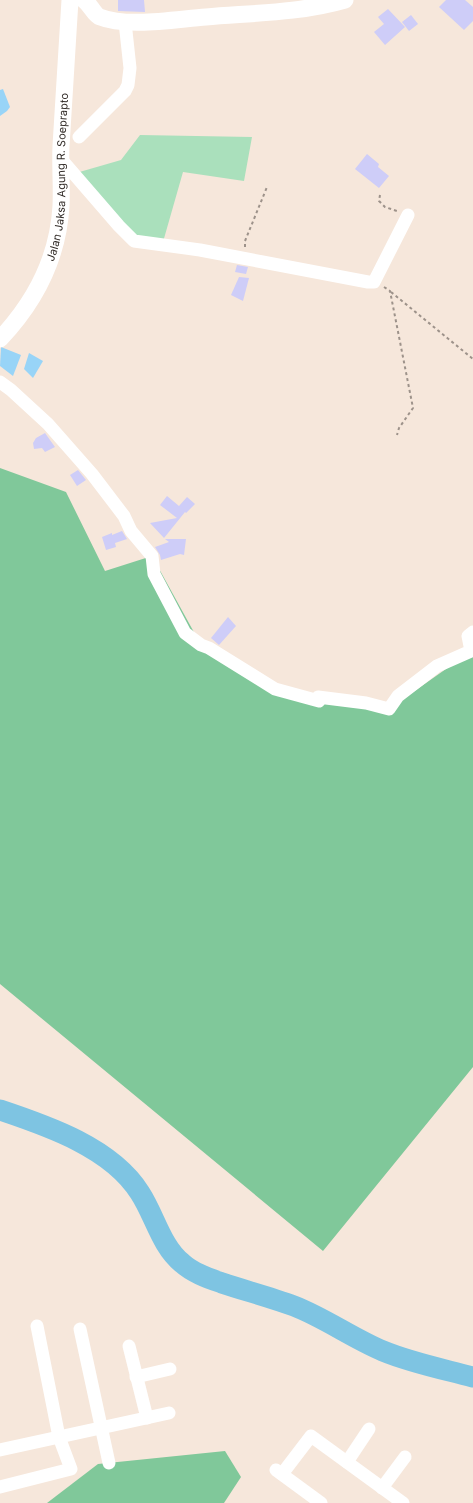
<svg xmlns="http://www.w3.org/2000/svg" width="473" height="1503" font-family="Inter,sans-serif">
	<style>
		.green { fill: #aae0bc }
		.forest { fill: #80c89a }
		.water { fill: #98d4f7 }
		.building { fill: #cecdf8 }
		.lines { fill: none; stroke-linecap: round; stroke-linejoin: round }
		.path { stroke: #9d928a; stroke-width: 2; stroke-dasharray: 3 3; stroke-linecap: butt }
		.minor { stroke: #fff; stroke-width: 13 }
		.tertiary { stroke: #fff; stroke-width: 17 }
		.primary { stroke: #7ec4e2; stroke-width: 21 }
		.labels { text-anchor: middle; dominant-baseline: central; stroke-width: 3; stroke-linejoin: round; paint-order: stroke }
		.street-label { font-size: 11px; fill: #312b27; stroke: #fff }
	</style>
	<rect width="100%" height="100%" fill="#f6e7db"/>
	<!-- green -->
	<polygon class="green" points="140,135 252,137 244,181 183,172 163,242 137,239 76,173 121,160"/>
	<!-- forest -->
	<g class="forest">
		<polygon points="0,468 66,492 105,571 152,556 201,645 275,689 389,709 473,650 473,1067 323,1251 0,984"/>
		<polygon points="225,1451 241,1477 224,1503 47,1503 98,1464"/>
	</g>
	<!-- water -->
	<g class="water">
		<polygon points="3,89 10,107 7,111 0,116 0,90"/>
		<polygon points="1,347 21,355 13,376 0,366"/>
		<polygon points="29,353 43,361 33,378 24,369"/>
	</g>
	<!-- building -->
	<g class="building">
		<polygon points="118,0 144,0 145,12 118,11"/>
		<polygon points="446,0 465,0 473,7 473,21 464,30 439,7"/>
		<polygon points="388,9 405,27 385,45 374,32 384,24 378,17"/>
		<polygon points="411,15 418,24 409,31 402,22"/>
		<polygon points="367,154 379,164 378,167 389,176 379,188 355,169"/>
		<polygon points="237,265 248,267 246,274 235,272"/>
		<polygon points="239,277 249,278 243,301 231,295"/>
		<polygon points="45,433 55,447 45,452 42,448 34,449 33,443 36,438"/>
		<polygon points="78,470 86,480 77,486 70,475"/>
		<polygon points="167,496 179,506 187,497 195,504 186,513 185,512 164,538 150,523 177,518 160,505"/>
		<polygon points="122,531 127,539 115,543 116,547 106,550 102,537 112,533 112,535"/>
		<polygon points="165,539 186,539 184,555 180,554 161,560 160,555 155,547 169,542"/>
		<polygon points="228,617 236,626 219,645 211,638"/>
	</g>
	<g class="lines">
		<!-- path -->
		<g class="path">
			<polyline points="380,195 379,201 385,207 397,211"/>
			<polyline points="245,247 245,241 267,187"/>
			<polyline points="384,287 390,291 413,408 399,428 397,435"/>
			<polyline points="391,292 473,359"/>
		</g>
		<!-- minor -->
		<g class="minor">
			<polyline points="79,137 125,91 128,85 130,68 125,22"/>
			<polyline points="61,159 119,226 134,241 200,250 368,282 374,282 408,215"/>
			<polyline points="0,382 11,390 48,424 92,474 124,516 131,531 152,556 154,574 185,633 201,645 209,648 275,689 319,701 318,697 366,703 389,709 398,696 437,666 471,651 468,636 473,632"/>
			<polyline points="80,1329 109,1463"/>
			<polyline points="129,1346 147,1418"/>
			<polyline points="136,1377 170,1369"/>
			<polyline points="0,1450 169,1413"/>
			<polyline points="347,1462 369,1429"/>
			<polyline points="276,1470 321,1503"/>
			<polyline points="282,1474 311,1436 403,1503"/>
			<polyline points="0,1487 71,1469 59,1437 37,1326"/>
			<polyline points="382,1488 405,1457"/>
		</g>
		<!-- tertiary -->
		<g class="tertiary">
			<path d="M84 0C91 5 94 15 100 17 127 28 177 19 206 17 252 13 300 13 345 0"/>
			<path id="s1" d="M0 339C35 302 58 258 61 206 62 186 60 166 61 146 64 97 67 49 70 0"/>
		</g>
		<!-- primary -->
		<path class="primary" d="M0 1110C48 1126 112 1148 140 1193 155 1216 161 1246 182 1263 193 1273 208 1278 222 1283 246 1291 270 1297 294 1306 325 1318 352 1338 383 1351 412 1363 443 1369 473 1377"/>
	</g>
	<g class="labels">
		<!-- street labels -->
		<g class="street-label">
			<text stroke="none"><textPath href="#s1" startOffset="178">Jalan Jaksa Agung R. Soeprapto</textPath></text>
		</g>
	</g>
</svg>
